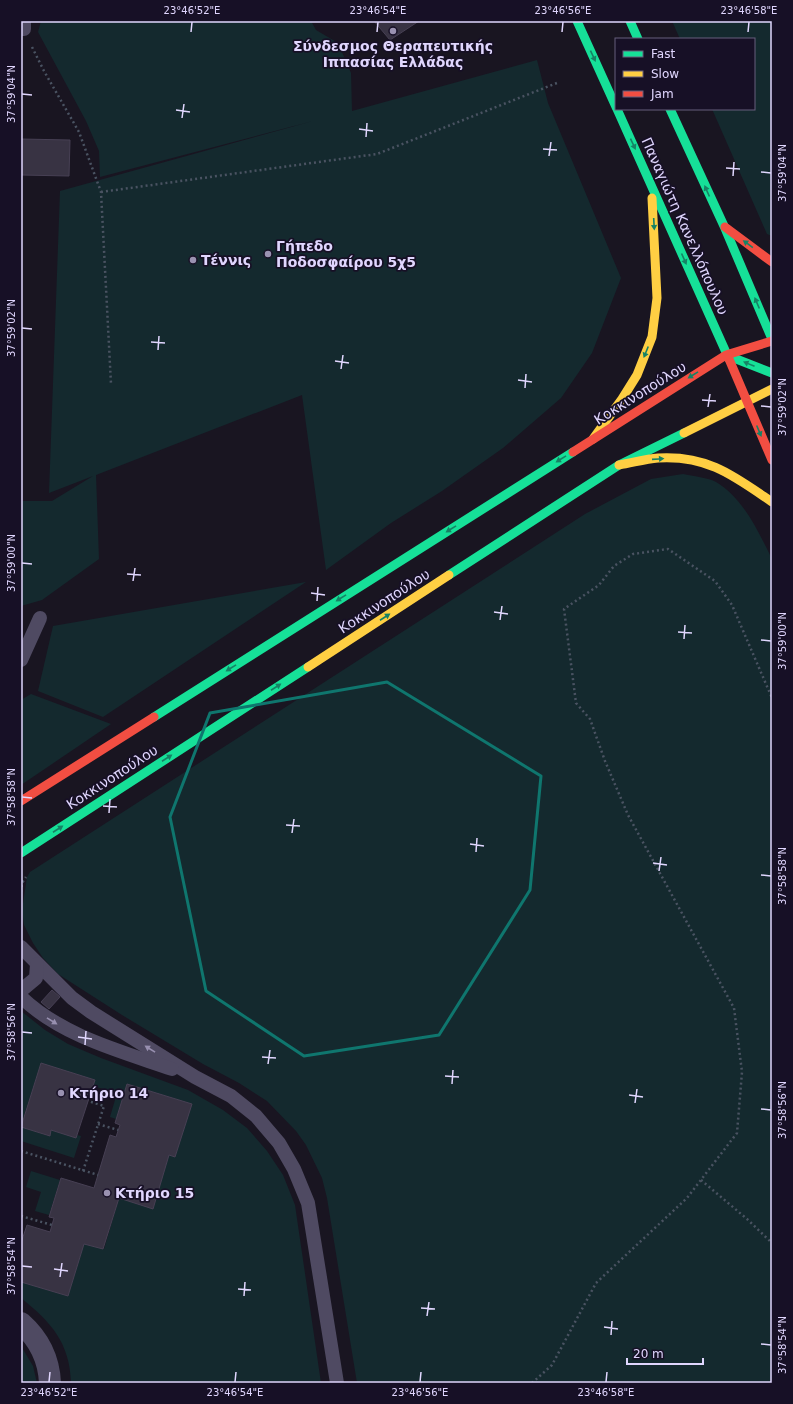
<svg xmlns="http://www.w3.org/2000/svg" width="793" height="1404" font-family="'DejaVu Sans',sans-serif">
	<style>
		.green { fill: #14292e }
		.building { fill: #383343; stroke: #474054 }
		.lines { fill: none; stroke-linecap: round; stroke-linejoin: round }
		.path { stroke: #4a5362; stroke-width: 2.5; stroke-dasharray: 2 3; stroke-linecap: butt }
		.lane { stroke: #4f4a62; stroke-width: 14 }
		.street { stroke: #4f4a62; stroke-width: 22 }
		.fast { stroke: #16e098; stroke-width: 9 }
		.slow { stroke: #ffcf43; stroke-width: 9 }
		.jam { stroke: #f24e42; stroke-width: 9 }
		.oneway { fill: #168265 }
		.oneway2 { fill: #9890b0 }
		.marked { fill: none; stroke: #0f766e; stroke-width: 3; stroke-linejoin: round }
		.ticks { fill: none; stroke: #e0d6fe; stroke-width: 1.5 }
		.poi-dot { fill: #9a92b1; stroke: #171026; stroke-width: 1.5 }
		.labels { text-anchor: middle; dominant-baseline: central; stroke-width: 3.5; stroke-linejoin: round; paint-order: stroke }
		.poi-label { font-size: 14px; font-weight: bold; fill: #e0d6fe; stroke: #171026; text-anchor: start }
		.street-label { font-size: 14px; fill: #e0d6fe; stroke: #171026 }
		.neatline { fill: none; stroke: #e0d6fe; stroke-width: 1.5 }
		.ticks-label { font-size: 10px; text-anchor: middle; fill: #e0d6fe }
	</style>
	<rect width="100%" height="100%" fill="#191521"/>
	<!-- green -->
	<g class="green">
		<polygon points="41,21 311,21 316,30 338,43 351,73 352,111 537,60 548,103 621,278 592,353 561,398 503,448 442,491 391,523 326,570 302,395 96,475 99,559 42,600 21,606 21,501 52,501 93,476 49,493 60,191 313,121 100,177 99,151 86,121 38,32"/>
		<polygon points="672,21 772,21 772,236 767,234 712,109 754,109 754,39 680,39"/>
		<path d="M683 474C692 476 709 478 716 482 744 499 758 531 772 559V1383H357L327 1198 322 1178 306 1145 296 1131 267 1101 239 1083 203 1064 122 1015 58 974 43 958 33 943 24 925 22 910 27 877 30 872 585 514 651 479Z"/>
		<polygon points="306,582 103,717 38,691 53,626"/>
		<polygon points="31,694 111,724 21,785 21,700"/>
		<path d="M21 1011 45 1030 68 1044 101 1058 188 1090 223 1110 247 1128 267 1151 283 1175 295 1205 321 1383H71C70 1343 51 1322 21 1298V1282L68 1296 84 1244 104 1249 119 1198 153 1209 169 1155 175 1157 192 1104 127 1084 116 1119 110 1117 117 1093 93 1086 95 1080 41 1063 21 1125Z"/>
		<polygon points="21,1127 49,1136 51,1130 76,1138 77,1135 81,1136 74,1158 21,1141"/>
		<polygon points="31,1171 60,1180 49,1215 35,1211 41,1192 26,1187"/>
		<polygon points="21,1346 33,1366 37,1383 21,1383"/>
	</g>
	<!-- building -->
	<g class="building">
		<polygon points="374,21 419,21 390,40"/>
		<polygon points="21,139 70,140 69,176 21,175"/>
		<polygon points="52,990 60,997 49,1009 41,1002"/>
		<polygon points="41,1063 95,1080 76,1138 51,1130 50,1136 21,1127"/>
		<polygon points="127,1084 192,1104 175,1157 169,1155 153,1209 119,1198 103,1249 84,1244 68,1296 21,1282 21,1243 27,1225 50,1232 54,1218 49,1217 61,1178 94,1188 110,1135 116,1137 120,1125 115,1123"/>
	</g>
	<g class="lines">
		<!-- path -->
		<g class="path">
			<polyline points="32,47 44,71 79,132 101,192 111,384"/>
			<polyline points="101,192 377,154 557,83"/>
			<polyline points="21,892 22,883 26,877"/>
			<polyline points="98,1124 118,1130"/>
			<polyline points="21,1151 98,1175"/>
			<polyline points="83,1171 104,1106 88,1101"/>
			<polyline points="701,1180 747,1219 772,1243"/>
			<polyline points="21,1216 52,1225"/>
			<polyline points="532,1383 552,1365 596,1283 687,1198 737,1133 742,1072 734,1008 628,815 605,761 590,719 576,703 564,609 599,585 614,566 633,554 668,549 715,581 732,605 772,698"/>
		</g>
		<!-- lane -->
		<g class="lane">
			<polyline points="21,29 24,29 24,21"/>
			<polyline points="21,660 40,618"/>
			<polyline points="21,947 72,998 91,1012 195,1077 231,1096 256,1116 279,1143 294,1169 308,1203 337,1383"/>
			<polyline points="21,987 24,988 36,978 37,964"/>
			<path d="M21 997C62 1036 120 1051 172 1069"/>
		</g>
		<!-- street -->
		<path class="street" d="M21 1323C39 1339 49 1360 50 1383"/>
		<!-- fast -->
		<g class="fast">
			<polyline points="577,21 616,107"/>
			<polyline points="630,21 638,39"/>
			<polyline points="617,109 729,359"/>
			<polyline points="670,109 724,226 772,339"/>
			<polyline points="726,355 772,373"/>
			<polyline points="449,575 619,465 684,433"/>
			<polyline points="154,717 573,452"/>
			<polyline points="21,853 308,667"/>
		</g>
		<!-- slow -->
		<g class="slow">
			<polyline points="684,433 772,389"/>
			<polyline points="593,439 622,399 637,375 652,337 657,298 652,198"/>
			<path d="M619 465C632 463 645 459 658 458 708 455 734 476 772 502"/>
			<polyline points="308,667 449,575"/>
		</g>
		<!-- jam -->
		<g class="jam">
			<polyline points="725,227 772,262"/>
			<polyline points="729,359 772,460"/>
			<polyline points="573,452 726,355 772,341"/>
			<polyline points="21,801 154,717"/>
		</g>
	</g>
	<!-- one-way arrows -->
	<defs><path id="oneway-solid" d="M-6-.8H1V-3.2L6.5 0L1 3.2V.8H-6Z"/></defs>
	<g class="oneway">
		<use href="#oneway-solid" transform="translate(593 56) rotate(65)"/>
		<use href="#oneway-solid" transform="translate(633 144) rotate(65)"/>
		<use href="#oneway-solid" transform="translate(707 191) rotate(-114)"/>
		<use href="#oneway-solid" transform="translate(654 224) rotate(87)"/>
		<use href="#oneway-solid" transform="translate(748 244) rotate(-144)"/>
		<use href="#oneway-solid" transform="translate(684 259) rotate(66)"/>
		<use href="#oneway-solid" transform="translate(757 303) rotate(-113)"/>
		<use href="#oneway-solid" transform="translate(646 352) rotate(112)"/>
		<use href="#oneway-solid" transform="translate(749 364) rotate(-158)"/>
		<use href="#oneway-solid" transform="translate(693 375) rotate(148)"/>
		<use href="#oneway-solid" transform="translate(759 431) rotate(67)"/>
		<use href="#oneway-solid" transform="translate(561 459) rotate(148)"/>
		<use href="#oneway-solid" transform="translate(658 459) rotate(-4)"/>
		<use href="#oneway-solid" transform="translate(451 529) rotate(148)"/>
		<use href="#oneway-solid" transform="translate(341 598) rotate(148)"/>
		<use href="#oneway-solid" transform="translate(385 617) rotate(-33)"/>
		<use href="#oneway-solid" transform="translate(231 668) rotate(148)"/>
		<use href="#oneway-solid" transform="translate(276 687) rotate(-33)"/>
		<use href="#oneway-solid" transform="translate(167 758) rotate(-33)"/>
		<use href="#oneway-solid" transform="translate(58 829) rotate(-33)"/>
	</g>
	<g class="oneway2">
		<use href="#oneway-solid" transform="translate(52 1021) rotate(32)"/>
		<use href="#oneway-solid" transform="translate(150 1049) rotate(-148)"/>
	</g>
	<!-- marked area -->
	<path class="marked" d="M387 682 541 776 530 890 439 1035 304 1056 206 991 170 817 210 713Z"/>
	<!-- ticks -->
	<path class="ticks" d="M191 32 192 22M377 32 378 22M562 32 563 22M748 32 749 22M22 94 32 95M176 110 190 112M182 118 184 104M359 129 373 131M366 137 367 123M543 149 557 150M549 156 551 142M726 168 740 169M761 172 771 173M733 176 734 162M22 328 32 329M151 342 165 343M158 350 159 336M335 361 349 363M341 369 343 355M518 380 532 382M525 388 526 374M702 400 716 401M761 406 771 407M708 407 710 394M22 563 32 564M127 574 141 575M133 581 135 568M311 593 325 595M317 601 318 587M494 612 508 614M500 620 502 606M678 632 692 633M684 639 685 625M761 640 771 641M22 797 32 798M103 806 117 807M109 813 110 799M286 825 300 826M292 833 294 819M470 844 484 846M476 852 477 838M653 863 667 865M659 871 661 857M761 875 771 876M22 1032 32 1033M78 1037 92 1039M85 1045 86 1031M262 1057 276 1058M268 1064 270 1050M445 1076 459 1077M452 1084 453 1070M629 1095 643 1097M635 1103 637 1089M761 1109 771 1110M22 1266 32 1267M54 1269 68 1271M60 1277 62 1263M238 1289 251 1290M244 1296 245 1282M421 1308 435 1309M427 1316 429 1302M604 1327 618 1329M611 1335 612 1321M761 1344 771 1345M49 1382 50 1372M235 1382 236 1372M420 1382 421 1372M606 1382 607 1372"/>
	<!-- markers -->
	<g class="poi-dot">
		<circle cx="393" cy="31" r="4"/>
		<circle cx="268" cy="254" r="4"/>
		<circle cx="193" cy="260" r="4"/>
		<circle cx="61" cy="1093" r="4"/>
		<circle cx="107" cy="1193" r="4"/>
	</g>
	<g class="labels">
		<!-- poi labels -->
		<g class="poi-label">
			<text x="393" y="46" text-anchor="middle">Σύνδεσμος Θεραπευτικής<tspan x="393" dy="16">Ιππασίας Ελλάδας</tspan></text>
			<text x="276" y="246">Γήπεδο<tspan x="276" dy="16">Ποδοσφαίρου 5χ5</tspan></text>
			<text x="201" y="260">Τέννις</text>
			<text x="69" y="1093">Κτήριο 14</text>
			<text x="115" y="1193">Κτήριο 15</text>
		</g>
		<!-- street labels -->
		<g class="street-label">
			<text transform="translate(685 226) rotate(66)">Παναγιώτη Κανελλόπουλου</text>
			<text transform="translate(640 393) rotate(-32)">Κοκκινοπούλου</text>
			<text transform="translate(384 601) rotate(-33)">Κοκκινοπούλου</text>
			<text transform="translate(112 777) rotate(-33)">Κοκκινοπούλου</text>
		</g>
	</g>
	<!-- border -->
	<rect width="793" height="1404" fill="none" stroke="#171026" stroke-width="44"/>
	<!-- legend -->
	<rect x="615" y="38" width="140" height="72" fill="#171026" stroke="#675f7c"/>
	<rect x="623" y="51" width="20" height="6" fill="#16e098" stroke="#675f7c"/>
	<text x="651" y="58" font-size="12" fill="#e0d6fe">Fast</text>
	<rect x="623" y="71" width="20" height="6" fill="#ffcf43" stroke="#675f7c"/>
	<text x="651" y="78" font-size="12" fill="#e0d6fe">Slow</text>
	<rect x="623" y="91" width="20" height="6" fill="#f24e42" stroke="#675f7c"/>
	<text x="651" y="98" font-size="12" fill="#e0d6fe">Jam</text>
	<!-- scale -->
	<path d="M627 1358v6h76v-6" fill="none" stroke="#e0d6fe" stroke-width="2"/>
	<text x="633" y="1358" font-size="12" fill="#e0d6fe" stroke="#171026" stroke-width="3" paint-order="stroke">20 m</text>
	<rect x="22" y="22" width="749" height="1360" class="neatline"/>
	<g class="ticks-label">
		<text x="192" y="14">23°46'52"E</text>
		<text x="378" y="14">23°46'54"E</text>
		<text x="563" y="14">23°46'56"E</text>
		<text x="749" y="14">23°46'58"E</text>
		<text transform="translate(11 94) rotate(-90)" y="4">37°59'04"N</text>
		<text transform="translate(782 173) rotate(-90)" y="4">37°59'04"N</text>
		<text transform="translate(11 328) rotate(-90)" y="4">37°59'02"N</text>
		<text transform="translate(782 407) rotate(-90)" y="4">37°59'02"N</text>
		<text transform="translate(11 563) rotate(-90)" y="4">37°59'00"N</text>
		<text transform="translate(782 641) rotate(-90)" y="4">37°59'00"N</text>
		<text transform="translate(11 797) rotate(-90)" y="4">37°58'58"N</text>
		<text transform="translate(782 876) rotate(-90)" y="4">37°58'58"N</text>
		<text transform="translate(11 1032) rotate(-90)" y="4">37°58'56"N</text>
		<text transform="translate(782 1110) rotate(-90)" y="4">37°58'56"N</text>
		<text transform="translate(11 1266) rotate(-90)" y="4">37°58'54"N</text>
		<text transform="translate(782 1345) rotate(-90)" y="4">37°58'54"N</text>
		<text x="49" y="1396">23°46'52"E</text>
		<text x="235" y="1396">23°46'54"E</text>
		<text x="420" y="1396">23°46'56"E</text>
		<text x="606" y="1396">23°46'58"E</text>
	</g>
</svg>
